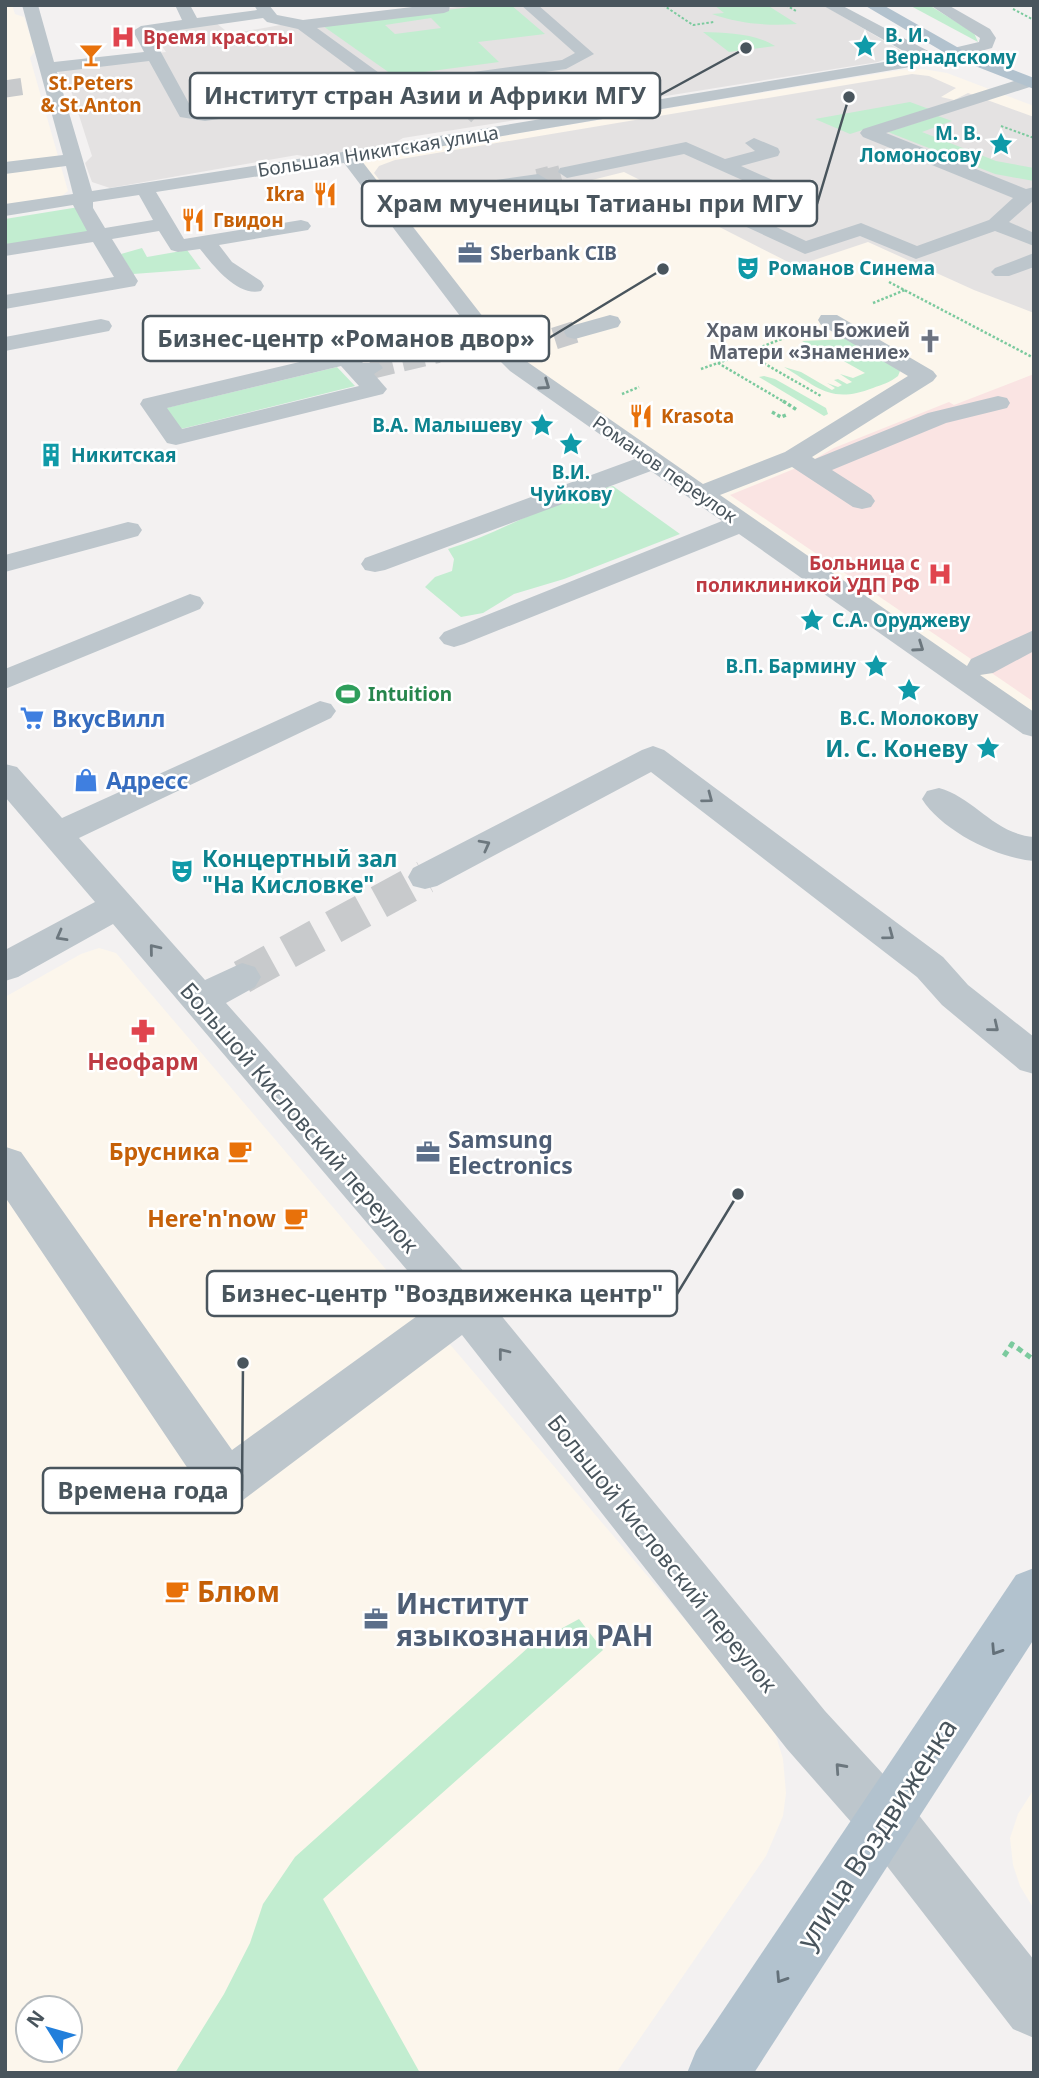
<svg xmlns="http://www.w3.org/2000/svg" width="1039" height="2078" font-family="'Noto Sans',sans-serif">
	<style>
		.commercial { fill: #fcf6ec; fill-rule: evenodd }
		.education { fill: #e4e2e2 }
		.medical { fill: #fae4e3 }
		.green { fill: #c2edd0; fill-rule: evenodd }
		.lines { fill: none; stroke-linecap: round; stroke-linejoin: round }
		.minor-tunnel-far2 { stroke: #c8cacc; stroke-width: 17; stroke-dasharray: 17 9; stroke-linecap: butt }
		.minor-tunnel-far1 { stroke: #c8cacc; stroke-width: 22; stroke-dasharray: 22 10; stroke-linecap: butt }
		.minor-tunnel { stroke: #c8cacc; stroke-width: 34; stroke-dasharray: 34 18; stroke-linecap: butt }
		.path-far3 { stroke: #7bca9e; stroke-width: 2; stroke-dasharray: 2.5 2; stroke-linecap: butt }
		.path-far2 { stroke: #7bca9e; stroke-width: 2.5; stroke-dasharray: 2.5 2; stroke-linecap: butt }
		.path-far1 { stroke: #7bca9e; stroke-width: 3.5; stroke-dasharray: 3.5 2.5; stroke-linecap: butt }
		.path { stroke: #7bca9e; stroke-width: 5; stroke-dasharray: 6 4.5; stroke-linecap: butt }
		.minor { fill: #bdc6cc; fill-rule: evenodd }
		.major { fill: #b2c2ce; fill-rule: evenodd }
		.oneway { stroke: #6c777e }
		.oneway2 { stroke: #637079 }
		.labels { text-anchor: middle; dominant-baseline: central; stroke-width: 5; stroke-linejoin: round; paint-order: stroke }
		.far-culture-label { font-size: 19px; font-weight: bold; fill: #0d838f; stroke: #fff; text-anchor: start }
		.far-health-label { font-size: 19px; font-weight: bold; fill: #be3a42; stroke: #fff; text-anchor: start }
		.far-food-label { font-size: 19px; font-weight: bold; fill: #c56008; stroke: #fff; text-anchor: start }
		.far-street-label { font-size: 19px; fill: #49555d; stroke: #fff }
		.far-service-label { font-size: 19px; font-weight: bold; fill: #4e5e75; stroke: #fff; text-anchor: start }
		.far-worship-label { font-size: 19px; font-weight: bold; fill: #5b616d; stroke: #fff; text-anchor: end }
		.far-leisure-label { font-size: 19px; font-weight: bold; fill: #27864d; stroke: #fff; text-anchor: start }
		.shop-label { font-size: 23px; font-weight: bold; fill: #366cbe; stroke: #fff; text-anchor: start }
		.culture-label { font-size: 23px; font-weight: bold; fill: #0d838f; stroke: #fff; text-anchor: end }
		.health-label { font-size: 23px; font-weight: bold; fill: #be3a42; stroke: #fff }
		.street-label { font-size: 23px; fill: #49555d; stroke: #fff }
		.service-label { font-size: 23px; font-weight: bold; fill: #4e5e75; stroke: #fff; text-anchor: start }
		.food-label { font-size: 23px; font-weight: bold; fill: #c56008; stroke: #fff; text-anchor: end }
		.near-food-label { font-size: 28px; font-weight: bold; fill: #c56008; stroke: #fff; text-anchor: start }
		.near-service-label { font-size: 28px; font-weight: bold; fill: #4e5e75; stroke: #fff; text-anchor: start }
		.near-street-label { font-size: 28px; fill: #49555d; stroke: #fff }
		.leader { fill: none; stroke: #49555d; stroke-width: 2.5 }
		.callout-dot { fill: #49555d; stroke: #fff; stroke-width: 2.5 }
		.callout { fill: #fff; stroke: #49555d; stroke-width: 2.5 }
		.callout-label { font-size: 24px; text-anchor: middle; font-weight: bold; fill: #49555d }
	</style>
	<rect width="100%" height="100%" fill="#f3f1f1"/>
	<!-- commercial -->
	<g class="commercial">
		<polygon points="5,5 12,5 15,14 24,17 35,51 30,58 68,191 62,196 5,205"/>
		<polygon points="923,69 947,73 1034,106 1034,716 522,361 479,313 400,209 393,205 362,162 369,158 900,70"/>
		<path d="M99 948 116 953 761 1709 776 1736 783 1759 786 1793 783 1816 766 1856 616 2073H5V997L81 954ZM28 2008H70V2050H28Z"/>
		<polygon points="1034,1789 1034,1909 1020,1886 1013,1865 1010,1838 1018,1814"/>
	</g>
	<!-- education -->
	<g class="education">
		<polygon points="474,5 823,5 900,50 901,53 878,62 403,138 391,145 310,157 297,155 110,188 92,182 85,163 92,156 67,78 59,74 56,64 166,52 153,33 216,23 230,34 286,24 290,27"/>
		<polygon points="912,74 929,76 956,88 941,97 954,100 968,93 1034,117 1034,313 974,290 868,242 796,266 637,185 644,182 624,172 532,195 513,186 466,197 468,201 415,209 404,196 393,197 374,173 379,166 395,160"/>
	</g>
	<!-- medical -->
	<polygon class="medical" points="1034,374 1034,702 730,495 806,464 834,448 949,402 954,405"/>
	<!-- green -->
	<g class="green">
		<path d="M486 5H511L545 34 478 42 499 62 394 76 323 26ZM431 18 441 28 395 34 385 25Z"/>
		<path d="M714 5H767L797 24C768 26 740 24 712 14L724 13Z"/>
		<polygon points="909,5 929,5 974,33 978,42"/>
		<path d="M703 32C726 33 755 33 775 46L729 52Z"/>
		<polygon points="910,102 929,109 850,134 815,119"/>
		<polygon points="938,116 952,121 922,132 996,161 1034,168 1034,181 995,174 888,132"/>
		<polygon points="79,207 93,235 5,249 5,219"/>
		<polygon points="142,248 147,257 187,250 201,269 133,274 121,254"/>
		<path d="M848 339 896 366 900 371 898 376C891 382 881 385 873 388 831 404 819 388 784 367L801 372 832 390 835 388 827 383 838 387 842 385 834 380 838 379 847 384 852 382 840 374 853 378 865 373 815 345 811 346 802 341Z"/>
		<polygon points="337,367 355,386 181,429 166,408"/>
		<polygon points="764,376 775,379 826,408 828,414 824,416 759,377"/>
		<path d="M613 486 680 534 564 579 514 594 483 613 461 617 425 587 435 577 452 571 454 559 448 549C504 532 555 497 613 486Z"/>
		<polygon points="579,1619 603,1650 323,1899 420,2073 175,2073 224,1994 250,1943 263,1904 295,1857 531,1645"/>
	</g>
	<g class="lines">
		<!-- minor-tunnel-far2 -->
		<g class="minor-tunnel-far2">
			<polyline points="5,89 25,86"/>
			<polyline points="453,94 477,116"/>
			<polyline points="544,178 567,172"/>
		</g>
		<!-- minor-tunnel-far1 -->
		<g class="minor-tunnel-far1">
			<polyline points="538,180 550,177"/>
			<polyline points="407,199 434,195"/>
			<polyline points="524,348 575,332"/>
			<polyline points="371,368 438,352"/>
		</g>
		<!-- minor-tunnel -->
		<polyline class="minor-tunnel" points="242,977 425,877"/>
		<!-- path-far3 -->
		<g class="path-far3">
			<polyline points="663,5 693,25 714,22"/>
			<polyline points="786,5 796,11"/>
			<polyline points="1013,9 1034,20"/>
			<polyline points="1001,126 1034,138"/>
		</g>
		<!-- path-far2 -->
		<g class="path-far2">
			<polyline points="661,188 688,201"/>
			<polyline points="889,282 1034,358"/>
			<polyline points="873,303 905,290"/>
			<polyline points="794,334 746,353 821,396"/>
			<polyline points="718,363 786,403"/>
			<polyline points="701,369 746,353"/>
			<polyline points="622,394 639,387"/>
		</g>
		<!-- path-far1 -->
		<g class="path-far1">
			<polyline points="783,401 797,410"/>
			<polyline points="772,412 781,417 786,415"/>
		</g>
		<!-- path -->
		<polyline class="path" points="1004,1356 1012,1344 1034,1360"/>
		<!-- minor -->
		<g class="minor">
			<path d="M22 5H38L54 62 144 52 133 31 141 26 182 20 175 5H190L197 18 257 10 254 5H269L277 15 303 20 429 5H450L449 11 444 13 317 28 393 83 562 60 575 53 521 5H538L594 54 566 69 453 85 462 94 453 99 435 88 205 121 180 117 149 61 57 72 92 191 349 151 914 57 822 5H841L932 53 979 42 980 38 930 5H948L990 29 996 38 992 48 943 61 942 65 928 64 361 160 487 322 526 361 703 484 785 452 908 376 821 325 818 320 821 315H837L933 371 937 376 933 381 812 457 815 459 928 413 998 396 1007 398 1010 403 1007 408 946 423 832 470 871 495 875 501 871 507 862 509 853 507 792 467 720 495 967 666 971 659 1034 630V651L993 673 980 675 1034 712V737L1023 734 739 534 464 644 454 647 444 644 439 638 444 632 722 521 651 471 385 570 375 572 365 570 361 564 365 558 635 459 510 371 487 348 438 359 430 357 426 352 430 347 476 337 344 163 156 192 184 239 301 220 308 222 311 226 308 230 219 245 232 262 261 281 264 286 261 291C237 297 213 265 200 249L178 252 171 250 159 231 112 239 138 281 135 286 5 309V295L114 277 93 242 5 256V244L87 231 73 205 5 216V204L73 194 66 166 5 174V162L63 155ZM263 18 267 22 298 29 375 86 205 111 192 109 151 34ZM139 195 153 220 105 228 93 208V202Z"/>
			<polygon points="1027,77 1034,80 1033,86 886,133 1026,189 1034,187 1034,200 1009,222 1034,233 1034,246 995,231 916,259 860,236 805,254 714,212 711,208 714,204 760,188 684,154 567,178 558,172 560,168 686,142 725,159 755,151 745,143 754,138 778,148 780,152 778,156 741,166 784,185 787,189 784,193 738,209 806,241 861,223 917,246 989,220 1013,198 863,137 860,133 863,129"/>
			<polygon points="538,174 548,180 545,184 434,201 424,195 434,189"/>
			<polygon points="1034,253 1034,267 1009,276 995,276 991,272 995,268"/>
			<polygon points="610,315 618,317 621,322 618,327 575,339 567,337 564,332 567,327"/>
			<polygon points="101,319 109,321 112,326 109,331 5,351 5,337"/>
			<path d="M346 351 354 353 363 363H379L383 368 374 374 387 389 383 394 176 445 167 443 140 404 143 399ZM341 366 359 386 182 429 167 408Z"/>
			<polygon points="128,522 138,524 142,530 138,536 5,572 5,555"/>
			<polygon points="190,594 200,597 204,603 200,609 5,689 5,669"/>
			<polygon points="320,701 331,704 336,711 331,718 79,838 205,980 242,963 255,967 261,977 255,987 226,1003 482,1292 825,1711 906,1799 1034,1960 1034,2038 1013,2029 866,1839 787,1749 462,1335 243,1500 226,1507 209,1500 5,1197 6,1147 21,1152 232,1450 435,1303 113,924 18,977 5,981 5,950 95,902 5,797 5,764 17,767 62,818"/>
			<polygon points="653,746 664,750 943,957 968,985 1034,1037 1034,1074 1020,1070 942,1005 917,977 651,772 437,886 425,889 413,886 408,877 413,868 642,750"/>
			<path d="M939 788C975 798 994 834 1034 837V861C997 858 942 831 922 799L927 791Z"/>
		</g>
		<!-- major -->
		<g class="major">
			<polygon points="864,5 883,5 964,51 1034,78 1034,89 952,57"/>
			<polygon points="1034,1568 1034,1639 754,2073 687,2073 696,2051 1016,1575"/>
		</g>
	</g>
	<!-- one-way arrows -->
	<defs><path id="oneway-chevron" d="M-2-3.5L2.5 0L-2 3.5" fill="none" stroke-width="1.6" stroke-linecap="round" stroke-linejoin="round" transform="scale(1.75)"/></defs>
	<g class="oneway">
		<use href="#oneway-chevron" transform="translate(545 385) rotate(35)"/>
		<use href="#oneway-chevron" transform="translate(919 647) rotate(35)"/>
		<use href="#oneway-chevron" transform="translate(708 798) rotate(37)"/>
		<use href="#oneway-chevron" transform="translate(485 845) rotate(-28)"/>
		<use href="#oneway-chevron" transform="translate(889 935) rotate(37)"/>
		<use href="#oneway-chevron" transform="translate(61 936) rotate(151)"/>
		<use href="#oneway-chevron" transform="translate(154 949) rotate(-129)"/>
		<use href="#oneway-chevron" transform="translate(994 1027) rotate(39)"/>
		<use href="#oneway-chevron" transform="translate(503 1353) rotate(-128)"/>
		<use href="#oneway-chevron" transform="translate(840 1768) rotate(-132)"/>
	</g>
	<g class="oneway2">
		<use href="#oneway-chevron" transform="translate(996 1650) rotate(123)"/>
		<use href="#oneway-chevron" transform="translate(781 1978) rotate(123)"/>
	</g>
	<!-- icons -->
	<defs>
		<g id="hospital-bare" transform="scale(1.89)"><path d="M-5-5h3v3.5h4V-5h3V5h-3V1.5h-4V5h-3Z" fill="#e0444e" stroke="#fff" stroke-width="2.5" paint-order="stroke"/></g>
		<g id="sight-bare" transform="scale(1.89)"><path d="M0-6L1.8-2.2L6-1.7L2.9 1.2L3.7 5.4L0 3.3L-3.7 5.4L-2.9 1.2L-6-1.7L-1.8-2.2Z" fill="#0f9aa8" stroke="#fff" stroke-width="2.5" paint-order="stroke"/></g>
		<g id="bar-bare" transform="scale(1.89)"><path d="M-6-5H6L.8 .8V4.5H3.5V6h-7V4.5H-.8V.8Z" fill="#e8710a" stroke="#fff" stroke-width="2.5" paint-order="stroke"/></g>
		<g id="restaurant-bare" transform="scale(1.89)"><path d="M-5-6h1v4h1v-4h1v4h1v-4h1v5L-1.5 .5V6h-2V.5L-5-1ZM5-6V6H3V1.5H1.5Q1.5-4 5-6Z" fill="#e8710a" stroke="#fff" stroke-width="2.5" paint-order="stroke"/></g>
		<g id="office-bare" transform="scale(1.89)"><path d="M-6-3h4V-5.5h4V-3h4V5H-6ZM-1-4.5V-3h2v-1.5ZM-6 0V1H6V0Z" fill="#5c6f8a" stroke="#fff" stroke-width="2.5" paint-order="stroke"/></g>
		<g id="theatre-bare" transform="scale(1.89)"><path d="M-5-5.5Q0-4 5-5.5V0Q5 5 0 6Q-5 5-5 0ZM-3.3-2.5H-1v1.5H-3.3ZM1-2.5H3.3v1.5H1ZM-2.8 1Q0 5.5 2.8 1Z" fill="#0f9aa8" stroke="#fff" stroke-width="2.5" paint-order="stroke"/></g>
		<g id="church-bare" transform="scale(1.89)"><path d="M-1.2-6h2.4v3.5h3.3v2.4h-3.3V6h-2.4V-.1h-3.3v-2.4h3.3Z" fill="#6b7280" stroke="#fff" stroke-width="2.5" paint-order="stroke"/></g>
		<g id="building-bare" transform="scale(1.89)"><path d="M-4-6H4V6H1V3H-1V6H-4ZM-2.5-4.3h1.7v1.8h-1.7ZM.8-4.3h1.7v1.8H.8ZM-2.5-1h1.7V.8h-1.7ZM.8-1h1.7V.8H.8Z" fill="#0f9aa8" stroke="#fff" stroke-width="2.5" paint-order="stroke"/></g>
		<g id="stadium-bare" transform="scale(1.89)"><path d="M0-5a6.5 5 0 1 0 0 10a6.5 5 0 1 0 0-10ZM-3.5-1.8h7v3.6h-7Z" fill="#2e9e5b" stroke="#fff" stroke-width="2.5" paint-order="stroke"/></g>
		<g id="supermarket-bare" transform="scale(1.89)"><path d="M-6-5.5h2.5l.6 2H6L4.5 2H-2.5L-4.4-4H-6ZM-1.5 3.2a1.3 1.3 0 1 0 .1 0ZM3 3.2a1.3 1.3 0 1 0 .1 0Z" fill="#3f7fe0" stroke="#fff" stroke-width="2.5" paint-order="stroke"/></g>
		<g id="shop-bare" transform="scale(1.89)"><path d="M-5-2.5h2.3a2.7 3.5 0 0 1 5.4 0H5L5.5 6h-11ZM-1.5-2.5h3a1.5 2.3 0 0 0-3 0Z" fill="#3f7fe0" stroke="#fff" stroke-width="2.5" paint-order="stroke"/></g>
		<g id="pharmacy-bare" transform="scale(1.89)"><path d="M-2-6h4v4h4v4h-4v4h-4v-4h-4v-4h4Z" fill="#e0444e" stroke="#fff" stroke-width="2.5" paint-order="stroke"/></g>
		<g id="cafe-bare" transform="scale(1.89)"><path d="M-5.5-4.5H6V0H3Q3 3.5 0 3.5H-2.5Q-5.5 3.5-5.5 0ZM3-3.2v2h1.7v-2ZM-6 4.5H4V6H-6Z" fill="#e8710a" stroke="#fff" stroke-width="2.5" paint-order="stroke"/></g>
	</defs>
	<g fill-rule="evenodd">
		<use href="#hospital-bare" x="123" y="37"/>
		<use href="#sight-bare" x="865" y="46"/>
		<use href="#bar-bare" x="91" y="55"/>
		<use href="#sight-bare" x="1001" y="144"/>
		<use href="#restaurant-bare" x="325" y="194"/>
		<use href="#restaurant-bare" x="193" y="220"/>
		<use href="#office-bare" x="470" y="253"/>
		<use href="#theatre-bare" x="748" y="268"/>
		<use href="#church-bare" x="930" y="341"/>
		<use href="#restaurant-bare" x="641" y="416"/>
		<use href="#sight-bare" x="542" y="425"/>
		<use href="#sight-bare" x="571" y="444"/>
		<use href="#building-bare" x="51" y="455"/>
		<use href="#hospital-bare" x="940" y="574"/>
		<use href="#sight-bare" x="812" y="620"/>
		<use href="#sight-bare" x="876" y="666"/>
		<use href="#sight-bare" x="909" y="690"/>
		<use href="#stadium-bare" x="348" y="694"/>
		<use href="#supermarket-bare" x="32" y="718"/>
		<use href="#sight-bare" x="988" y="748"/>
		<use href="#shop-bare" x="86" y="780"/>
		<use href="#theatre-bare" x="182" y="871"/>
		<use href="#pharmacy-bare" x="143" y="1031"/>
		<use href="#cafe-bare" x="240" y="1151"/>
		<use href="#office-bare" x="428" y="1152"/>
		<use href="#cafe-bare" x="296" y="1218"/>
		<use href="#cafe-bare" x="177" y="1591"/>
		<use href="#office-bare" x="376" y="1619"/>
	</g>
	<g class="labels">
		<!-- far-culture labels -->
		<g class="far-culture-label">
			<text x="885" y="35">В. И.<tspan x="885" dy="22">Вернадскому</tspan></text>
			<text x="981" y="133" text-anchor="end">М. В.<tspan x="981" dy="22">Ломоносову</tspan></text>
			<text x="768" y="268">Романов Синема</text>
			<text x="522" y="425" text-anchor="end">В.А. Малышеву</text>
			<text x="71" y="455">Никитская</text>
			<text x="571" y="472" text-anchor="middle">В.И.<tspan x="571" dy="22">Чуйкову</tspan></text>
			<text x="832" y="620">С.А. Оруджеву</text>
			<text x="856" y="666" text-anchor="end">В.П. Бармину</text>
			<text x="909" y="718" text-anchor="middle">В.С. Молокову</text>
		</g>
		<!-- far-health labels -->
		<g class="far-health-label">
			<text x="143" y="37">Время красоты</text>
			<text x="920" y="563" text-anchor="end">Больница с<tspan x="920" dy="22">поликлиникой УДП РФ</tspan></text>
		</g>
		<!-- far-food labels -->
		<g class="far-food-label">
			<text x="91" y="83" text-anchor="middle">St.Peters<tspan x="91" dy="22">&amp; St.Anton</tspan></text>
			<text x="305" y="194" text-anchor="end">Ikra</text>
			<text x="213" y="220">Гвидон</text>
			<text x="661" y="416">Krasota</text>
		</g>
		<!-- far-street labels -->
		<g class="far-street-label">
			<text transform="translate(378 151) rotate(-9)">Большая Никитская улица</text>
			<text transform="translate(665 469) rotate(35)">Романов переулок</text>
		</g>
		<!-- far-service labels -->
		<g class="far-service-label">
			<text x="490" y="253">Sberbank CIB</text>
		</g>
		<!-- far-worship labels -->
		<g class="far-worship-label">
			<text x="910" y="330">Храм иконы Божией<tspan x="910" dy="22">Матери «Знамение»</tspan></text>
		</g>
		<!-- far-leisure labels -->
		<g class="far-leisure-label">
			<text x="368" y="694">Intuition</text>
		</g>
		<!-- shop labels -->
		<g class="shop-label">
			<text x="52" y="718">ВкусВилл</text>
			<text x="106" y="780">Адресс</text>
		</g>
		<!-- culture labels -->
		<g class="culture-label">
			<text x="968" y="748">И. С. Коневу</text>
			<text x="202" y="858" text-anchor="start">Концертный зал<tspan x="202" dy="26">"На Кисловке"</tspan></text>
		</g>
		<!-- health labels -->
		<g class="health-label">
			<text x="143" y="1061">Неофарм</text>
		</g>
		<!-- street labels -->
		<g class="street-label">
			<text transform="translate(300 1117) rotate(49)">Большой Кисловский переулок</text>
			<text transform="translate(663 1553) rotate(51)">Большой Кисловский переулок</text>
		</g>
		<!-- service labels -->
		<g class="service-label">
			<text x="448" y="1139">Samsung<tspan x="448" dy="26">Electronics</tspan></text>
		</g>
		<!-- food labels -->
		<g class="food-label">
			<text x="220" y="1151">Брусника</text>
			<text x="276" y="1218">Here'n'now</text>
		</g>
		<!-- near-food labels -->
		<g class="near-food-label">
			<text x="197" y="1591">Блюм</text>
		</g>
		<!-- near-service labels -->
		<g class="near-service-label">
			<text x="396" y="1603">Институт<tspan x="396" dy="32">языкознания РАН</tspan></text>
		</g>
		<!-- near-street labels -->
		<g class="near-street-label">
			<text transform="translate(876 1833) rotate(-57)">улица Воздвиженка</text>
		</g>
	</g>
	<!-- callouts -->
	<path class="leader" d="M746 48L660 95M849 97L817 204M663 269L549 338M738 1194L677 1294M243 1363L242 1491"/>
	<g class="callout-dot">
		<circle cx="746" cy="48" r="7"/>
		<circle cx="849" cy="97" r="7"/>
		<circle cx="663" cy="269" r="7"/>
		<circle cx="738" cy="1194" r="7"/>
		<circle cx="243" cy="1363" r="7"/>
	</g>
	<g class="callout">
		<rect x="190" y="73" width="470" height="45" rx="7"/>
		<rect x="362" y="181" width="455" height="45" rx="7"/>
		<rect x="143" y="316" width="406" height="45" rx="7"/>
		<rect x="207" y="1271" width="470" height="45" rx="7"/>
		<rect x="43" y="1468" width="199" height="45" rx="7"/>
	</g>
	<g class="callout-label">
		<text x="425" y="104">Институт стран Азии и Африки МГУ</text>
		<text x="590" y="212">Храм мученицы Татианы при МГУ</text>
		<text x="346" y="347">Бизнес-центр «Романов двор»</text>
		<text x="442" y="1302">Бизнес-центр "Воздвиженка центр"</text>
		<text x="143" y="1499">Времена года</text>
	</g>
	<!-- border -->
	<rect width="1039" height="2078" fill="none" stroke="#49555d" stroke-width="14"/>
	<!-- north arrow -->
	<g transform="translate(49 2029) rotate(307)"><circle r="33" fill="#ffffff" stroke="#b6bbbe" stroke-width="2"/>
	<path d="M0-5L12 26L0 18L-12 26Z" fill="#227fdb"/>
	<text y="-10" font-size="19" font-weight="bold" text-anchor="middle" fill="#49555d">N</text>
	</g>
</svg>
